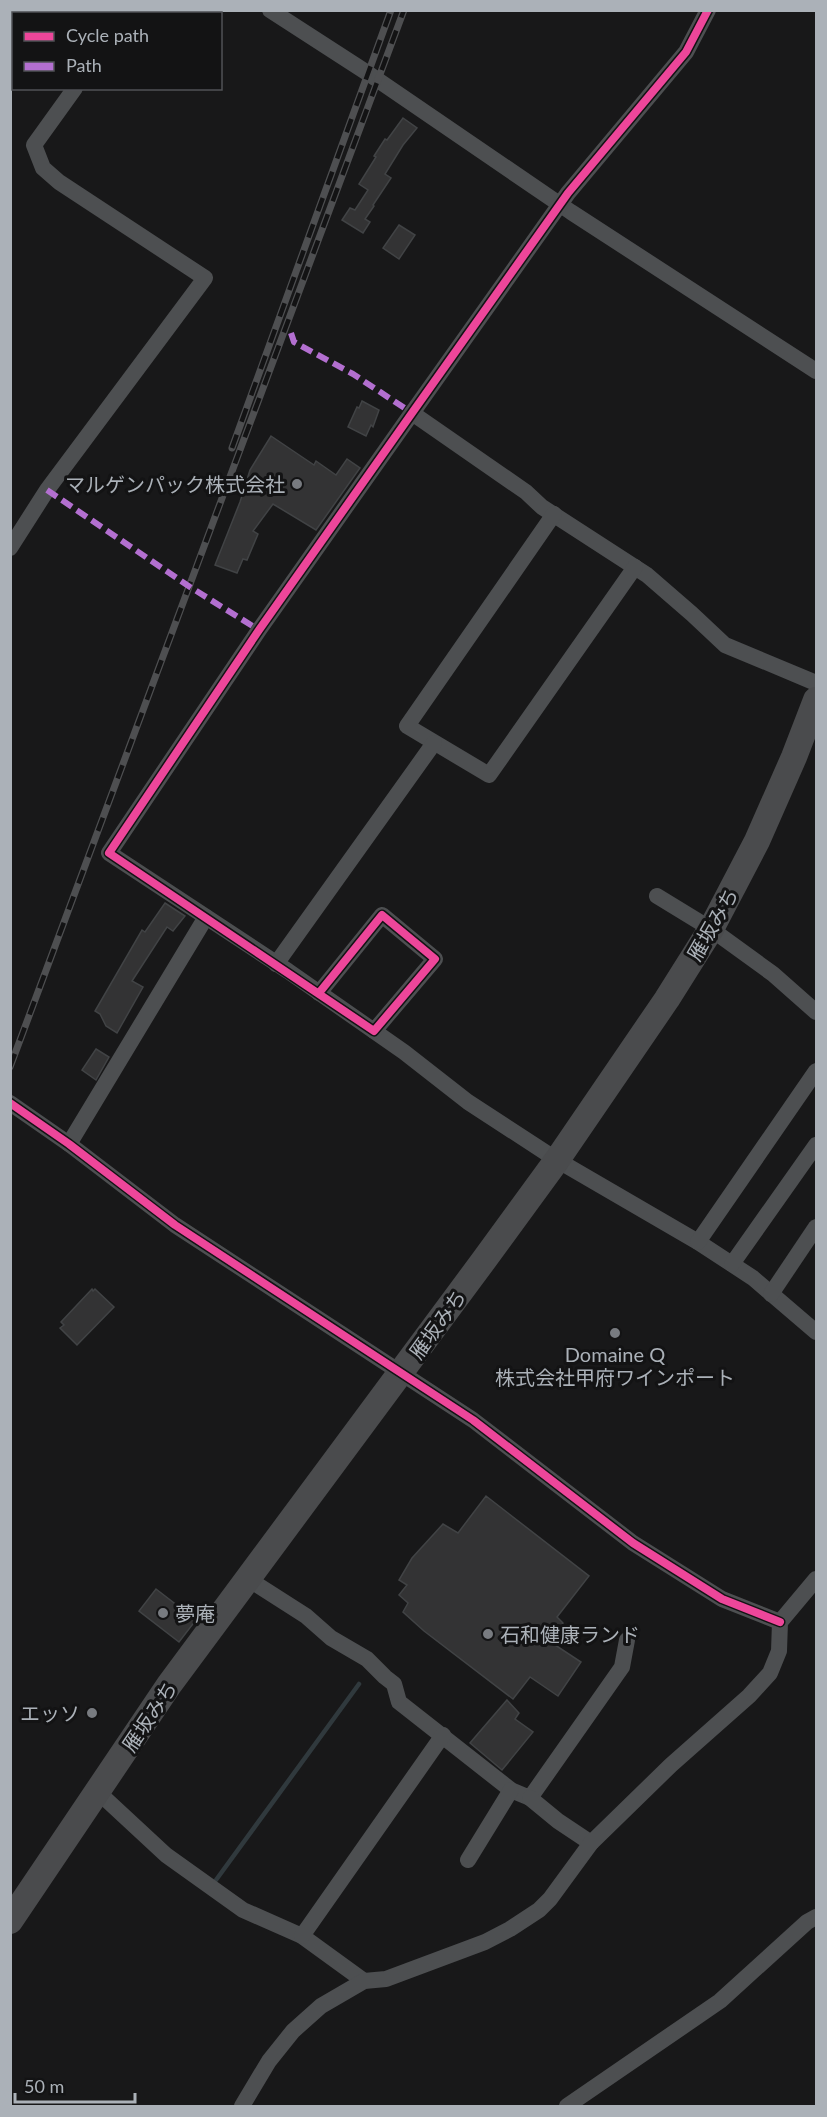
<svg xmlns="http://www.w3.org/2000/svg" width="827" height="2117" font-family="Lato,'Noto Sans JP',sans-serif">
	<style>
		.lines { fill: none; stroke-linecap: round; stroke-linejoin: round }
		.stream { stroke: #30393d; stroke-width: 4.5 }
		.building { fill: #333334; stroke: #414345; stroke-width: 1.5 }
		.minor { stroke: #4d4f51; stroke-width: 16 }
		.highway { stroke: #4a4b4d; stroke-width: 26 }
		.rail-casing { stroke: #4e4f51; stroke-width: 7 }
		.rail { stroke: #131314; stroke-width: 4.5; stroke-dasharray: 14; stroke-linecap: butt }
		.quiet { stroke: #b36fd0; stroke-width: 6; stroke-dasharray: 12 6; stroke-linecap: butt }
		.cycleway-casing { stroke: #131314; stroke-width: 11 }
		.cycleway { stroke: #ed469a; stroke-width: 8 }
		.poi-dot { fill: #787b80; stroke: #131314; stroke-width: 2 }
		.labels { text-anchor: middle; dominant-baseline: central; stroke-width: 6; stroke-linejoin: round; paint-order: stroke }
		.poi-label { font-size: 20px; fill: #abb1b8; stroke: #131314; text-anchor: end }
		.street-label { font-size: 20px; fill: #abb1b8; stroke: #131314 }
	</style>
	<rect width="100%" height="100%" fill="#181819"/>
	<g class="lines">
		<!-- stream -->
		<polyline class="stream" points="216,1880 359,1684"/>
	</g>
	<!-- building -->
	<g class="building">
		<polygon points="403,118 417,128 403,145 385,174 391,178 373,205 374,206 365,219 370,222 363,233 342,220 350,208 355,210 368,190 359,184 376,157 374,156 385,139 387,140"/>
		<polygon points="399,225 415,235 399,259 383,248"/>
		<polygon points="362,401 379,410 373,427 371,425 366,436 348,427 357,407 359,408"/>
		<polygon points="271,436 314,465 316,461 336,475 347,459 360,468 316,530 273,504 253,531 258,534 247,560 243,559 237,573 215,565 240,502 250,470"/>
		<polygon points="165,903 185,916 173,931 167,927 132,981 143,987 117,1033 106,1026 100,1014 95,1011 142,930 145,932"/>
		<polygon points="96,1049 109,1057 96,1080 82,1070"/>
		<polygon points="92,1289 93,1291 95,1289 114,1307 77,1345 60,1328 64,1325 61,1322"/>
		<polygon points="486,1496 589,1576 557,1617 563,1623 549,1641 581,1662 558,1696 530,1677 513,1699 424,1631 403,1612 408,1603 399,1595 407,1585 399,1580 412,1558 443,1524 458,1533"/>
		<polygon points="156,1589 196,1620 179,1642 139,1611"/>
		<polygon points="507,1700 519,1713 515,1719 533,1732 502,1770 470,1743"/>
	</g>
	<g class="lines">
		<!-- minor -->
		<g class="minor">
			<polyline points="270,10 369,74 571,212 816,371"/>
			<polyline points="708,10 686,52 568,193 412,413 259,630 109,853 288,971 404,1052 468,1102 557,1160 698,1242 753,1278 816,1332"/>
			<polyline points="128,14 130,10"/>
			<polyline points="412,413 526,492 542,507 647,575 692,614 725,645 816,683"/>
			<polyline points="554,514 407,726 489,775 635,567"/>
			<polyline points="10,548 47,490 205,278 59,182 43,168 34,145 75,88"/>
			<polyline points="657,896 711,929 773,974 816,1012"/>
			<polyline points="276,964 434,743"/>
			<polyline points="319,993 382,915 435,959 374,1031"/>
			<polyline points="10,1103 69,1144 175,1225 473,1420 633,1543 722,1599 780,1622"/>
			<polyline points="69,1144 206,917"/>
			<polyline points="698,1242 816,1071"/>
			<polyline points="732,1264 816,1145"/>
			<polyline points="771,1294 816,1227"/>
			<polyline points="248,1579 306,1616 331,1638 367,1659 385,1677 394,1684 399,1702 511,1790 530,1798 622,1667 627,1640"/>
			<polyline points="97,1791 166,1855 243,1910 302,1936 364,1981"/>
			<polyline points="530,1798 558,1821 591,1843"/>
			<polyline points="468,1860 511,1790"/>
			<polyline points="302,1936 443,1735"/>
			<polyline points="242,2106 269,2061 293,2031 321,2006 364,1981 386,1979 485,1942 510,1929 539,1910 550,1899 591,1843 671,1765 749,1696 770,1673 779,1651 780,1622 816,1579"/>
			<polyline points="567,2106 720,2001 807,1922 816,1917"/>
		</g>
		<!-- highway -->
		<polyline class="highway" points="10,1921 169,1685 484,1260 557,1160 667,999 711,929 757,841 794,757 816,700"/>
		<!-- rail casing -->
		<g class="rail-casing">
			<g id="rail">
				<polyline points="232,448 391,10"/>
				<polyline points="10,1067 404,10"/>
			</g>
		</g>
		<!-- rail -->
		<use href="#rail" class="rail"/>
		<!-- quiet -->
		<g class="quiet">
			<polyline points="291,333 294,342 353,374 412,413"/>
			<polyline points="47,490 190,587 259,630"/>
		</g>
		<!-- cycleway casing -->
		<g class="cycleway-casing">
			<g id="cycleway">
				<polyline points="319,993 382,915 435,959 374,1031 109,853 259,630 412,413 568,193 686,52 708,10"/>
				<polyline points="10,1103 69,1144 175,1225 473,1420 633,1543 722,1599 780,1622"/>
			</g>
		</g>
		<!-- cycleway -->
		<use href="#cycleway" class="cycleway"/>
	</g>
	<!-- markers -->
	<g class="poi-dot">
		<circle cx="297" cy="484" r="6"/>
		<circle cx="615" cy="1333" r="6"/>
		<circle cx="163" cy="1613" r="6"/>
		<circle cx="488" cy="1634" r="6"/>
		<circle cx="92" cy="1713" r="6"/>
	</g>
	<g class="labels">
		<!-- poi labels -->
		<g class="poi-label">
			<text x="285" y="484">マルゲンパック株式会社</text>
			<text x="615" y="1354" text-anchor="middle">Domaine Q<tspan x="615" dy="23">株式会社甲府ワインポート</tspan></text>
			<text x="175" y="1613" text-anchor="start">夢庵</text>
			<text x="500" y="1634" text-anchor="start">石和健康ランド</text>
			<text x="80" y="1713">エッソ</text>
		</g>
		<!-- street labels -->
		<g class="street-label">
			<text transform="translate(712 924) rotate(-60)">雁坂みち</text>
			<text transform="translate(437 1324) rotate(-54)">雁坂みち</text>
			<text transform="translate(149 1716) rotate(-56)">雁坂みち</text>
		</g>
	</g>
	<!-- border -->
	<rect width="827" height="2117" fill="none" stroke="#abb1b8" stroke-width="24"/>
	<!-- legend -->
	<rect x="12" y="12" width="210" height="78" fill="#131314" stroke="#505256" stroke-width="1.5"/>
	<rect x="24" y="32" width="30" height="9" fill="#ed469a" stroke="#505256" stroke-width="1.5"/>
	<text x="66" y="42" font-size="18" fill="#abb1b8">Cycle path</text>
	<rect x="24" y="62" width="30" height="9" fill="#b36fd0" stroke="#505256" stroke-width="1.5"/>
	<text x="66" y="72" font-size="18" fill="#abb1b8">Path</text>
	<!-- scale -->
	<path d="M15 2093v9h120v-9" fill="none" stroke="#abb1b8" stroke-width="3"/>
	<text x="24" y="2093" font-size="18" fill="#abb1b8" stroke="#131314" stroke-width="4.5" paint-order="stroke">50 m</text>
</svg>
